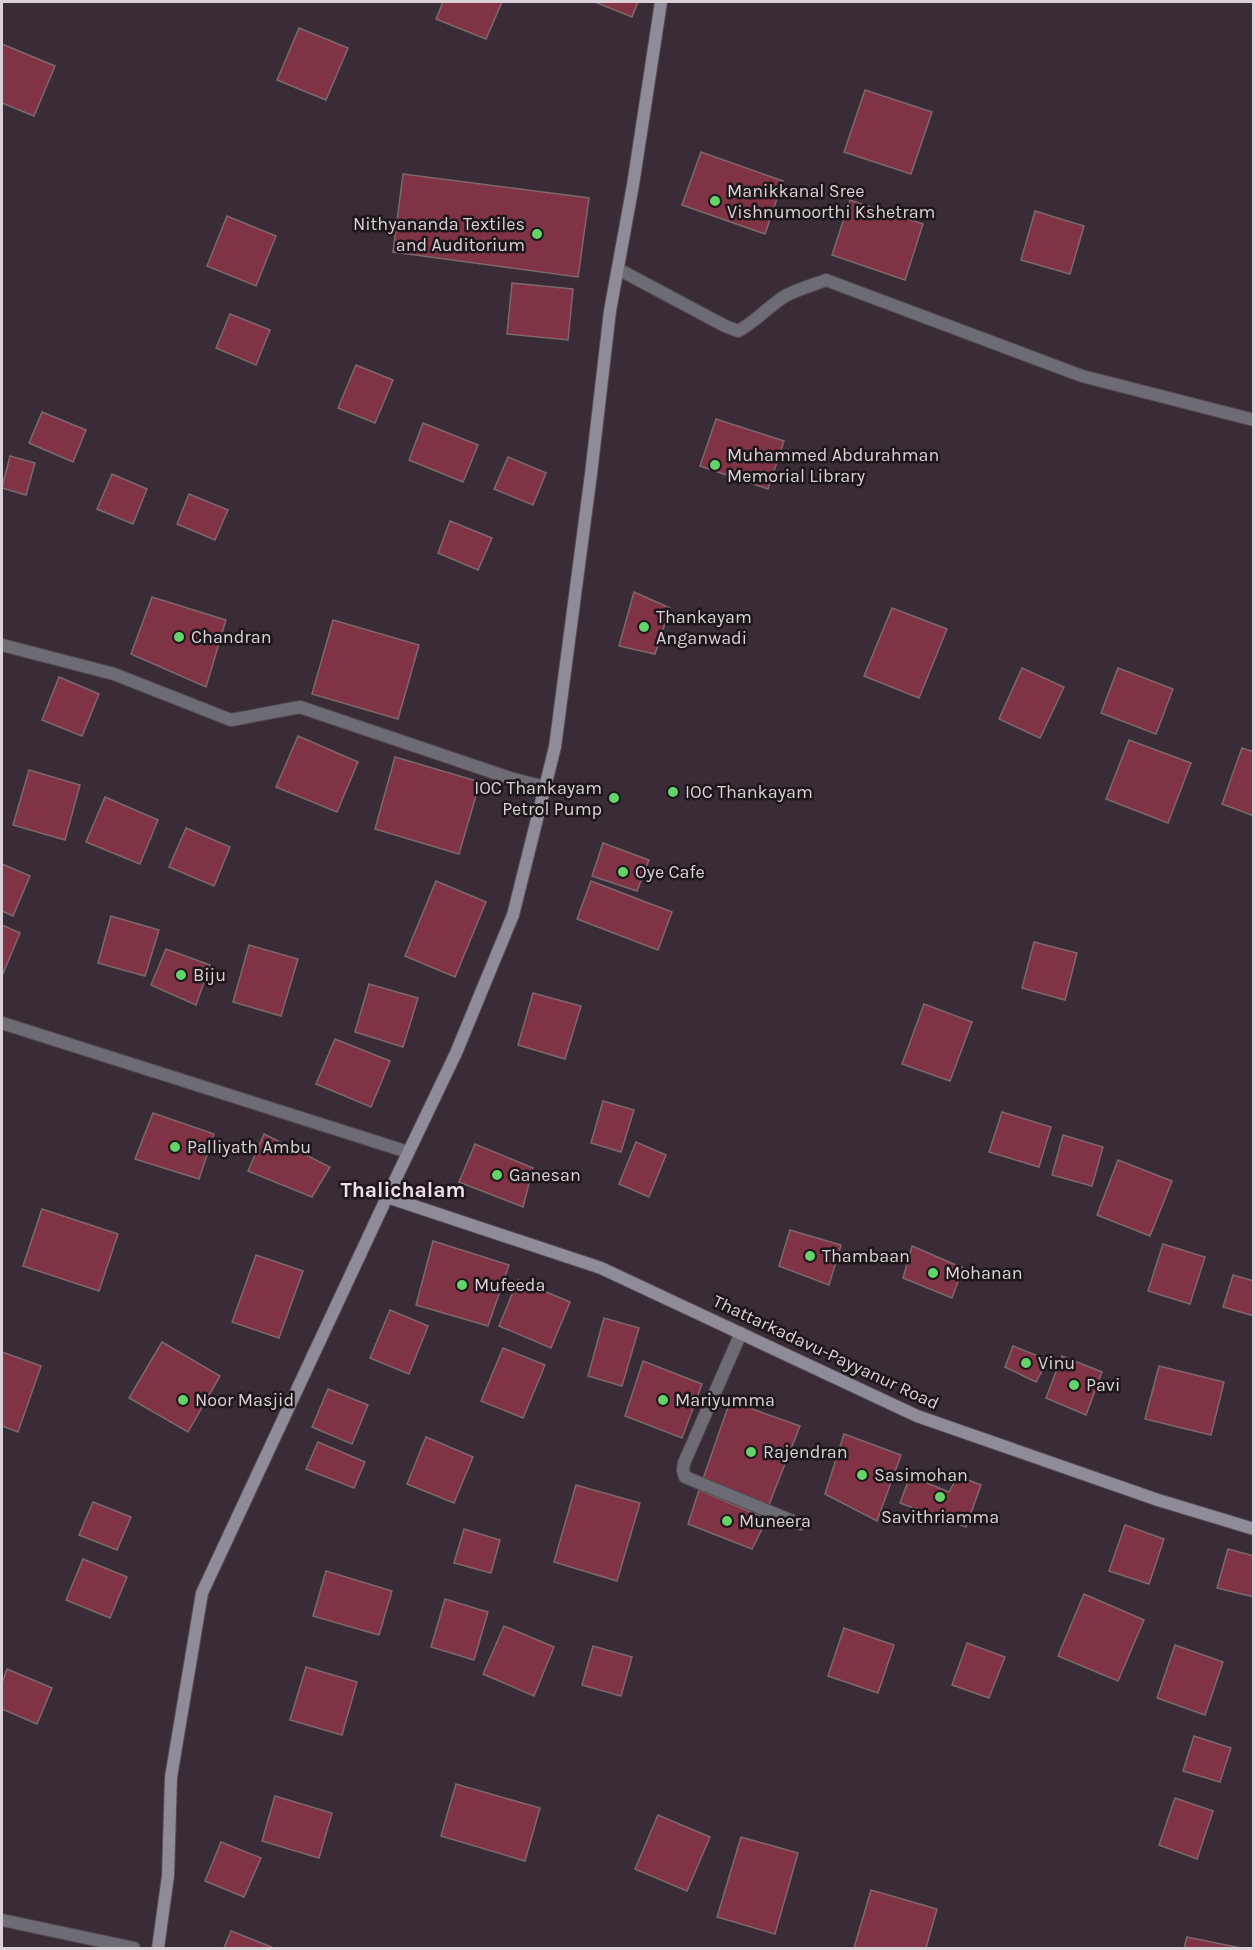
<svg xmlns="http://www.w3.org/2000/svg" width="1255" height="1950" font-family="Karla,sans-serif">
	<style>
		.building { fill: #813346; stroke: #7d686b; stroke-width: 1.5 }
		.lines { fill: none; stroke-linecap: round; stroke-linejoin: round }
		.minor-casing { stroke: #564a54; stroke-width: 14 }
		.secondary-casing { stroke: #564a54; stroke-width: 14 }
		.minor { stroke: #6d6b73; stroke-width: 12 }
		.secondary { stroke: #8f8b98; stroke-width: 12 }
		.poi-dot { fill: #62d469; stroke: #1d161b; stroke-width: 2 }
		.labels { text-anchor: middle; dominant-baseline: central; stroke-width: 5; stroke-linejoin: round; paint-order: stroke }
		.poi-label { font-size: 18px; fill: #dbd2d9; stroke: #1d161b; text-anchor: start }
		.street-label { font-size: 18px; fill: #dbd2d9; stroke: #1d161b }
		.quarter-label { font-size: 21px; font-weight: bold; fill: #f0ddec; stroke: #1d161b }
	</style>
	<rect width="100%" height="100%" fill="#392c37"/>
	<!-- building -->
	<g class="building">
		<polygon points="443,2 502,2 486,39 436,19"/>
		<polygon points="595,2 638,2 632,17"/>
		<polygon points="299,28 348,48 326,100 277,80"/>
		<polygon points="2,44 55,66 34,116 2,103"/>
		<polygon points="865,90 932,112 911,174 844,152"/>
		<polygon points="701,152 783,181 765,234 682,205"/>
		<polygon points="403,174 589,198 578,277 393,252"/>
		<polygon points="850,200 923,224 905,280 832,255"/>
		<polygon points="1035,211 1084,226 1070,274 1021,260"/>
		<polygon points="227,216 276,236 256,286 207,266"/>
		<polygon points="512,283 573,289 568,340 507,334"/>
		<polygon points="230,314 270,330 256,365 216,348"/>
		<polygon points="356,365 393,380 375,423 338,408"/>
		<polygon points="42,412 86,430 73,462 29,443"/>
		<polygon points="716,419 784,441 768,489 700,466"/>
		<polygon points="423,423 478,445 463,482 409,460"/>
		<polygon points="10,456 35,463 26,495 2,488"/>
		<polygon points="508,457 546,473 533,505 494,489"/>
		<polygon points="112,474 147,489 133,524 97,509"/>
		<polygon points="189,494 228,510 215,540 177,524"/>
		<polygon points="450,521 492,538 478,570 438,553"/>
		<polygon points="634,592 670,608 655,654 619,646"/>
		<polygon points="152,597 226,620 206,687 131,654"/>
		<polygon points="892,608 947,629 919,698 864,676"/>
		<polygon points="333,620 419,645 398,719 312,694"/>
		<polygon points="1022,668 1064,687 1040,738 999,719"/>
		<polygon points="1118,668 1173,689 1156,734 1101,713"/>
		<polygon points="59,677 99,694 82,736 42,720"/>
		<polygon points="298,736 358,762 337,812 276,787"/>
		<polygon points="1129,740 1191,763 1168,823 1106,799"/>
		<polygon points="1242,748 1254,752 1254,816 1222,804"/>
		<polygon points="395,757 480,782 459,854 375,829"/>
		<polygon points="29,770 80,785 65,840 13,825"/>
		<polygon points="105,797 158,820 140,864 86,842"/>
		<polygon points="186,828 230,847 214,886 169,867"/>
		<polygon points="603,843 649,860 637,891 592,876"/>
		<polygon points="2,864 30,876 13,916 2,911"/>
		<polygon points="436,881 486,902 455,977 405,956"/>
		<polygon points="591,881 672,912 658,950 577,919"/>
		<polygon points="111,916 159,930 145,976 98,963"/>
		<polygon points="2,925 20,933 2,976"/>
		<polygon points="1034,942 1077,953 1065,1000 1022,988"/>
		<polygon points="249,945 298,959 281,1016 233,1002"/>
		<polygon points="166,949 210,965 196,1005 151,985"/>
		<polygon points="369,984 418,998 403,1047 355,1032"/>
		<polygon points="533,993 581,1006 565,1059 518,1045"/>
		<polygon points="924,1004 972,1022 950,1081 902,1064"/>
		<polygon points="335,1039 390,1061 371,1107 316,1084"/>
		<polygon points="603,1101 634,1110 621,1152 591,1143"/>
		<polygon points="1002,1112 1051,1127 1039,1167 989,1152"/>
		<polygon points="153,1113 214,1134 199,1179 135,1159"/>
		<polygon points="264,1134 330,1167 312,1197 248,1171"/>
		<polygon points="1063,1135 1103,1147 1092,1186 1052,1175"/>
		<polygon points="636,1142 666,1155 649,1197 619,1184"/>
		<polygon points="475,1144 533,1168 523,1207 459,1182"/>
		<polygon points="1118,1160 1172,1181 1150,1236 1097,1215"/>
		<polygon points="42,1209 118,1234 99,1291 23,1266"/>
		<polygon points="790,1230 841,1245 829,1285 779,1266"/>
		<polygon points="433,1241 509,1265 488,1326 416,1305"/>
		<polygon points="1163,1244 1205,1257 1190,1304 1148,1291"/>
		<polygon points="912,1246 963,1268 952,1298 903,1278"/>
		<polygon points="256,1255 303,1271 279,1338 232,1322"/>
		<polygon points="1233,1275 1254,1281 1254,1316 1223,1307"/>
		<polygon points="518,1280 570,1302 551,1348 499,1326"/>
		<polygon points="390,1310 428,1326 409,1374 370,1358"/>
		<polygon points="604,1318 639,1328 622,1386 588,1376"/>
		<polygon points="162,1342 220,1376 188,1432 129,1398"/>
		<polygon points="1013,1346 1048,1360 1036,1382 1005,1367"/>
		<polygon points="503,1348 545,1365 523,1418 481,1401"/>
		<polygon points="2,1352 41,1366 18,1432 2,1426"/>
		<polygon points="1062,1356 1102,1372 1086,1415 1046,1398"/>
		<polygon points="643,1361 702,1384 682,1438 625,1416"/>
		<polygon points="1159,1366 1224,1382 1211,1435 1145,1419"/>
		<polygon points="328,1389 368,1405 352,1444 312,1427"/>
		<polygon points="730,1401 800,1426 768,1507 703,1479"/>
		<polygon points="844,1434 901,1455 877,1521 825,1494"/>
		<polygon points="426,1437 473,1457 454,1503 407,1484"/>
		<polygon points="318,1442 365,1462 354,1488 306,1469"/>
		<polygon points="910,1476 949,1492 958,1476 981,1485 966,1527 900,1503"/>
		<polygon points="576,1485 640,1503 617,1581 554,1562"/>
		<polygon points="699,1490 767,1519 752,1549 688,1524"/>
		<polygon points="93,1502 131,1517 117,1550 79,1535"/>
		<polygon points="1125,1525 1164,1539 1149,1584 1109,1571"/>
		<polygon points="464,1529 500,1540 491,1573 454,1563"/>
		<polygon points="1228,1549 1254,1556 1254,1597 1217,1588"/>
		<polygon points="83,1559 127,1577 110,1618 66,1600"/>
		<polygon points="326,1571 392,1591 379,1635 313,1616"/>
		<polygon points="1084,1594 1144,1620 1118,1681 1058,1656"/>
		<polygon points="445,1599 488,1612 474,1660 431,1647"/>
		<polygon points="504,1626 554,1647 534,1696 483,1674"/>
		<polygon points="844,1628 894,1645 878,1693 828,1676"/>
		<polygon points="967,1643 1005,1657 989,1698 952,1685"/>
		<polygon points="1175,1645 1223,1662 1205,1715 1157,1698"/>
		<polygon points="593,1646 632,1657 621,1696 582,1685"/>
		<polygon points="306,1667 357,1682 342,1735 290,1720"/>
		<polygon points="7,1669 52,1688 37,1724 2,1709 2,1683"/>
		<polygon points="1194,1736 1231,1748 1220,1782 1183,1771"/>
		<polygon points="456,1784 540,1808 525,1861 441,1836"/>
		<polygon points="275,1796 332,1813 319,1858 262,1841"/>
		<polygon points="1175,1798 1213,1811 1197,1859 1159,1845"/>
		<polygon points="658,1815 710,1837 687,1891 635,1869"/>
		<polygon points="741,1837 798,1853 775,1934 717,1917"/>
		<polygon points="221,1842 261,1858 244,1897 205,1881"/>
		<polygon points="871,1890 937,1909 926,1948 854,1948"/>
		<polygon points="231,1931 274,1948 224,1948"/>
		<polygon points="1187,1937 1241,1948 1184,1948"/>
	</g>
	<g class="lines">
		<!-- minor casing -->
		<g class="minor-casing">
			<g id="minor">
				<path d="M618 269 725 326 738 331C755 322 768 307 785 296 798 289 813 285 826 280L1082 376 1254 420"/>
				<polyline points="2,645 114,674 231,720 300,707 510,778 545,787"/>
				<polyline points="2,1023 408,1152"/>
				<polyline points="741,1333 684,1463 683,1470 685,1477 800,1524"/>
				<polyline points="2,1920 134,1948"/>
			</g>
		</g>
		<!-- secondary casing -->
		<g class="secondary-casing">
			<g id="secondary">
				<polyline points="387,1197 601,1268 917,1416 1158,1500 1254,1529"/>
				<polyline points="158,1948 168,1876 171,1777 202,1593 387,1197 456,1053 513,915 555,747 591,474 610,311 633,185 661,2"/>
			</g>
		</g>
		<!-- minor -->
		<use href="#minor" class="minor"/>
		<!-- secondary -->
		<use href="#secondary" class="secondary"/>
	</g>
	<!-- markers -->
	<g class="poi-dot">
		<circle cx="715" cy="201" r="6"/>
		<circle cx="537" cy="234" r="6"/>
		<circle cx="715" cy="465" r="6"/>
		<circle cx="644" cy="627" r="6"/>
		<circle cx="179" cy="637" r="6"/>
		<circle cx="673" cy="792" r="6"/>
		<circle cx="614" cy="798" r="6"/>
		<circle cx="623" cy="872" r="6"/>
		<circle cx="181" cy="975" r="6"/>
		<circle cx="175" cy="1147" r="6"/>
		<circle cx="497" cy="1175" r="6"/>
		<circle cx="810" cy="1256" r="6"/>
		<circle cx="933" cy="1273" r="6"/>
		<circle cx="462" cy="1285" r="6"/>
		<circle cx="1026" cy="1363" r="6"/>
		<circle cx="1074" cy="1385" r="6"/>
		<circle cx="183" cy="1400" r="6"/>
		<circle cx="663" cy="1400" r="6"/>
		<circle cx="751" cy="1452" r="6"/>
		<circle cx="862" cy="1475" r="6"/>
		<circle cx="940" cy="1497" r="6"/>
		<circle cx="727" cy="1521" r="6"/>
	</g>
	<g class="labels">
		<!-- poi labels -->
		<g class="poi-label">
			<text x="727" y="191">Manikkanal Sree<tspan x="727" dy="21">Vishnumoorthi Kshetram</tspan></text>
			<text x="525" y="224" text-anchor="end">Nithyananda Textiles<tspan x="525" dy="21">and Auditorium</tspan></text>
			<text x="727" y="455">Muhammed Abdurahman<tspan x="727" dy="21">Memorial Library</tspan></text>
			<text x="656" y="617">Thankayam<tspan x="656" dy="21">Anganwadi</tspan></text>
			<text x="191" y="637">Chandran</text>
			<text x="602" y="788" text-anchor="end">IOC Thankayam<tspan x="602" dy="21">Petrol Pump</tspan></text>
			<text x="685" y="792">IOC Thankayam</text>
			<text x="635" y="872">Oye Cafe</text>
			<text x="193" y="975">Biju</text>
			<text x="187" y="1147">Palliyath Ambu</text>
			<text x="509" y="1175">Ganesan</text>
			<text x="822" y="1256">Thambaan</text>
			<text x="945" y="1273">Mohanan</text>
			<text x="474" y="1285">Mufeeda</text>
			<text x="1038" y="1363">Vinu</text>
			<text x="1086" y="1385">Pavi</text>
			<text x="195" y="1400">Noor Masjid</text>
			<text x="675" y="1400">Mariyumma</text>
			<text x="763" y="1452">Rajendran</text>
			<text x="874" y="1475">Sasimohan</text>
			<text x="940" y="1517" text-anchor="middle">Savithriamma</text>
			<text x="739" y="1521">Muneera</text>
		</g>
		<!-- street labels -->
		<g class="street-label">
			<text transform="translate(826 1352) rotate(25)">Thattarkadavu-Payyanur Road</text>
		</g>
		<!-- quarter labels -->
		<g class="quarter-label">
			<text x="403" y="1190">Thalichalam</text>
		</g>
	</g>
	<!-- border -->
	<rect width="1255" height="1950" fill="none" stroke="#dbd2d9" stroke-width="6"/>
</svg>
